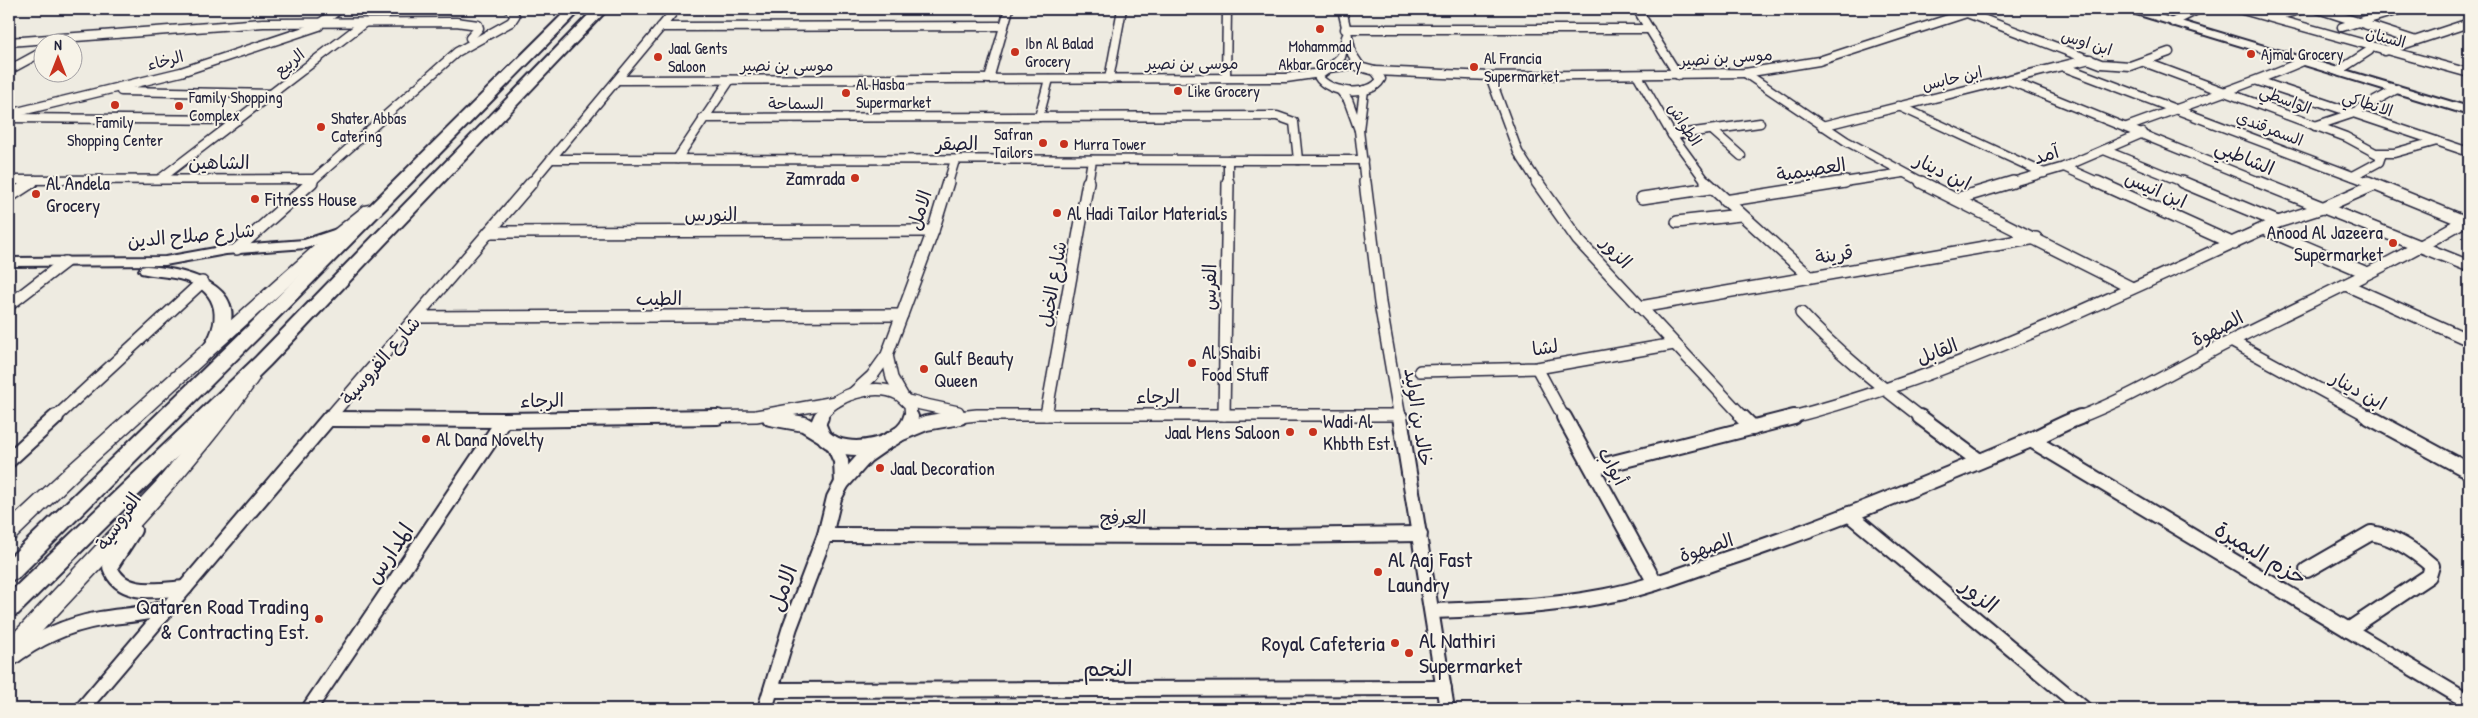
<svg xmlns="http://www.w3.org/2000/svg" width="2478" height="718" font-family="'Patrick Hand','Playpen Sans Arabic',sans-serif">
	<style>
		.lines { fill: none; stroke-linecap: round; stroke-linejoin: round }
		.street-far2-casing { stroke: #22223b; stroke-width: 11 }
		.street-far1-casing { stroke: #22223b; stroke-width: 14 }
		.street-casing { stroke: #22223b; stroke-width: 18 }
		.secondary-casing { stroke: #22223b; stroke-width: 4 }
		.primary-casing { stroke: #22223b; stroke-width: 3 }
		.highway-casing { stroke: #22223b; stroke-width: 4 }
		.street-far2 { stroke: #f7f3e8; stroke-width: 8 }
		.street-far1 { stroke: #f7f3e8; stroke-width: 11 }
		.street { stroke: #f7f3e8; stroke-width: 14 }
		.secondary { fill: #f7f3e8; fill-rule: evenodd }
		.primary { fill: #f7f3e8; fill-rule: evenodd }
		.highway { fill: #f7f3e8; fill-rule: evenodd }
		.poi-dot { fill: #c8321e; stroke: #f7f3e8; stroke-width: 2 }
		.labels { text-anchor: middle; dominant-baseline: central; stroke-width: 4; stroke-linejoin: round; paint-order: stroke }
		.far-street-label { font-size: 16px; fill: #22223b; stroke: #f7f3e8 }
		.far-poi-label { font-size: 16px; fill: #22223b; stroke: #f7f3e8; text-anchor: start }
		.street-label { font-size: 19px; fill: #22223b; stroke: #f7f3e8 }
		.poi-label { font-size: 19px; fill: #22223b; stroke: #f7f3e8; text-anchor: start }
		.near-street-label { font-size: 22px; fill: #22223b; stroke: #f7f3e8 }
		.near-poi-label { font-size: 22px; fill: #22223b; stroke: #f7f3e8; text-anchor: start }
	</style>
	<rect width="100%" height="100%" fill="#eeebe1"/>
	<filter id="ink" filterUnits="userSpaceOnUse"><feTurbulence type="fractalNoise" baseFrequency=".02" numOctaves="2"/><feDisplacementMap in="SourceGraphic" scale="10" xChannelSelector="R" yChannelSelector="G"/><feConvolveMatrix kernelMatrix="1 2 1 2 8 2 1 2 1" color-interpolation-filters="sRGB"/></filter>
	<g filter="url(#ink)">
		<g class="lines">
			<!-- street-far2 casing -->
			<g class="street-far2-casing">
				<g id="street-far2">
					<polyline points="1342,9 1352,54 1360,66"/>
					<polyline points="1637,9 1678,75"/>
					<polyline points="2239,9 2469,73"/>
					<polyline points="2318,9 2413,40"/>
					<polyline points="1967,13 2101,64 2130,66 2169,52"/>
					<polyline points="2271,17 2304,9"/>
					<polyline points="2173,22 2199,9"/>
					<polyline points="320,23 340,9"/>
					<polyline points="661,27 1004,26"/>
					<polyline points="2342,27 2402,9"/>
					<polyline points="1345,29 1650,29"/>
					<polyline points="9,42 263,23 456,22 478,25 479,28 470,38 474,41"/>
					<polyline points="2384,51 2469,23"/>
					<polyline points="2144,62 2346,137 2381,156 2379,162 2353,176"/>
					<path d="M1352 65 1375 71 1381 79C1371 98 1328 94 1318 76L1329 68Z"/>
					<polyline points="2064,67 2371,183"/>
					<polyline points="1329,68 1341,57 1346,37"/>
					<polyline points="9,70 42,52"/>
					<polyline points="1375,71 1490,76 1745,73 1819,61 1979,9"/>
					<polyline points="2338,71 2369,51"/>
					<polyline points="1745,73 1846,141 1924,183"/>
					<polyline points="1490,76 1518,152 1538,183"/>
					<polyline points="1638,76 1672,135 1707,183"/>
					<polyline points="1226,78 1227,9"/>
					<polyline points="989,79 1009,9"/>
					<polyline points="1109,79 1122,9"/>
					<polyline points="619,80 1286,78 1320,73"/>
					<polyline points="2008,80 2262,183"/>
					<polyline points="2258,81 2469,152"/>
					<polyline points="1340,90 1348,100 1359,130 1364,90"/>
					<polyline points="121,91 271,94"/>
					<polyline points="1899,106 2044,173"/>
					<polyline points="9,114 181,72 319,26"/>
					<polyline points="1039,117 1049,79"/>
					<polyline points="10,118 238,120"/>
					<polyline points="703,118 1277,116 1294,122 1298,160"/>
					<polyline points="1822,126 2090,59"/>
					<polyline points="2315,126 2351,114 2397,89"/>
					<path d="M2127 127C2186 105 2246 86 2303 61"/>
					<polyline points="1359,130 1365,183"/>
					<polyline points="1712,130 1741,156"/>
					<polyline points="1672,135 1760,123"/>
					<polyline points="2104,150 2185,183"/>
					<polyline points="2378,153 2394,153 2437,141"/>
					<polyline points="551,159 1363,160"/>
					<polyline points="677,159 730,80"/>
					<polyline points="2064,167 2100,183"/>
					<polyline points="160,179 364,23"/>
					<polyline points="9,180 314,179"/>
					<polyline points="30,183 35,180"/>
					<polyline points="310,183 457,52 511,22 515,16 509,9"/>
					<polyline points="531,183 676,9"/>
					<polyline points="948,183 955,160"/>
					<polyline points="1088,183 1092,160"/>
					<polyline points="1228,183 1228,160"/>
					<polyline points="1837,183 1903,173"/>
					<polyline points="2009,183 2064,167 2143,133"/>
				</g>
			</g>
			<!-- street-far1 casing -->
			<g class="street-far1-casing">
				<g id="street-far1">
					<polyline points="1365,182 1380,303 1400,418"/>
					<polyline points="1537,182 1578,240 1744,418"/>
					<polyline points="1706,182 1809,276"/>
					<polyline points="1921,182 2132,288"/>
					<polyline points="2097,182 2234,244"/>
					<polyline points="2182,182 2278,222"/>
					<polyline points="2259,182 2469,266"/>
					<polyline points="2368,182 2464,221"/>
					<polyline points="9,197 32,182"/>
					<polyline points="1642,198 1710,188"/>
					<polyline points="1956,199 2013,182"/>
					<polyline points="1725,201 1845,182"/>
					<polyline points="1677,222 1740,215"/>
					<polyline points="2264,229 2367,273"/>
					<polyline points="489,232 933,231"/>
					<polyline points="237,249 312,182"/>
					<polyline points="2346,285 2469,340"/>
					<polyline points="9,305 65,262"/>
					<polyline points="1640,307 2036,238"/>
					<path d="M1801 313C1838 353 1879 385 1922 418"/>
					<polyline points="417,317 902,315"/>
					<polyline points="2231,341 2372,418"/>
					<polyline points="887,355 892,378 903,397"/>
					<polyline points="1537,368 1564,418"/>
					<polyline points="1420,371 1537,368 1674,344"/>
					<polyline points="852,394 872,376 887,355 933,231 948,182"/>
					<polyline points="907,401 958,412"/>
					<polyline points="1046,415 1088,182"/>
					<polyline points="1224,415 1228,182"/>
					<polyline points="55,418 202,282"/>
					<polyline points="329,418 532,182"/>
					<polyline points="639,418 756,416 835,402"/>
					<path d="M820 418C832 395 875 382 898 394 902 396 907 402 910 405L911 418"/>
					<polyline points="950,418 977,415 1399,415"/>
					<path d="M1789 418C1959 374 2118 294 2278 222L2322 208 2374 185"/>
					<path d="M2077 418C2132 397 2181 366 2233 340 2312 300 2393 264 2469 218"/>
				</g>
			</g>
			<!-- street casing -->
			<g class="street-casing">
				<g id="street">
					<path d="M821 417 818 424C820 428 822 435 825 438 847 458 904 446 911 417"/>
					<polyline points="1400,417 1447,709"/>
					<polyline points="1564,417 1655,583"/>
					<polyline points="1742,417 1753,428"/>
					<polyline points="1920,417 1978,460"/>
					<polyline points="2369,417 2469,471"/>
					<polyline points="770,418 804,424 822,435"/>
					<polyline points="329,419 504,420 718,417"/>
					<polyline points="897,435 926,423 960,417"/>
					<polyline points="2031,440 2469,702"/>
					<polyline points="833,443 841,461 842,483"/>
					<polyline points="9,460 56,417"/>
					<polyline points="1593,468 1794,417"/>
					<polyline points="1849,514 2084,709"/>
					<path d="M134 530 110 567C121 598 158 590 185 588"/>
					<polyline points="825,535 1271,536 1420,534"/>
					<path d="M2307 570 2371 533C2395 537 2414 550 2432 566L2429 576 2348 630"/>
					<path d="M1432 611C1490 609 1548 607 1605 596 1644 589 1683 574 1720 561 1824 527 1925 484 2026 442 2044 434 2061 424 2080 417"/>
					<path d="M9 660C36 639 66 625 100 619 123 615 146 615 168 607"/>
					<polyline points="773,690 1444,688"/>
					<polyline points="82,709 330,417"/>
					<polyline points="309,709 504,420"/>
					<polyline points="765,709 790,627 825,535 834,498 842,483 866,456 889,440"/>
				</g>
			</g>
			<!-- secondary casing -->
			<g class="secondary-casing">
				<g id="secondary">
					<polygon points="2125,9 2140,9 2469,107 2469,115 2126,11"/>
					<polygon points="340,228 347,232 345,235 306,248 226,254 165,265 9,266 9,258 165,257 226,246 304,240"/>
					<path d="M146 266C193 269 261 290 218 349H206L204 346C224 316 216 288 179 279 166 276 153 276 141 273L139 270 141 267Z"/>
				</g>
			</g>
			<!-- primary casing -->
			<g class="primary-casing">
				<g id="primary">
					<polygon points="369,205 376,209 374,212 326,252 82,474 16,538 9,540 9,521 68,466 314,246 364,206"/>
					<path d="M250 374 256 375 259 379C189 480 100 568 17 658L9 660V638L157 481 244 375Z"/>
				</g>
			</g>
			<!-- highway casing -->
			<g class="highway-casing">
				<g id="highway">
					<polygon points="568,9 582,9 261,335 18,578 9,581 9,558 247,327"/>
					<polygon points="594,9 608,9 270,365 18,614 9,617 9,593 256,357"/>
				</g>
			</g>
			<!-- street-far2 -->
			<use href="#street-far2" class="street-far2"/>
			<!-- street-far1 -->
			<use href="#street-far1" class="street-far1"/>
			<!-- street -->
			<use href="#street" class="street"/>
			<!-- secondary -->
			<use href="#secondary" class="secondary"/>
			<!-- primary -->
			<use href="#primary" class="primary"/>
			<!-- highway -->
			<use href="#highway" class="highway"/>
		</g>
	</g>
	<!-- markers -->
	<g class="poi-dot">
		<circle cx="1320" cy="29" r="5"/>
		<circle cx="1015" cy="52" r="5"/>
		<circle cx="2251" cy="54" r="5"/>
		<circle cx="658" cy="57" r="5"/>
		<circle cx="1474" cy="67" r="5"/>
		<circle cx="1178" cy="91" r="5"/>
		<circle cx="846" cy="93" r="5"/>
		<circle cx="115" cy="105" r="5"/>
		<circle cx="179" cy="106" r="5"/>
		<circle cx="321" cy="127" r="5"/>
		<circle cx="1043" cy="143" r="5"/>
		<circle cx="1064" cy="144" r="5"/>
		<circle cx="855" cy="178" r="5"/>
		<circle cx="36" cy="194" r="5"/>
		<circle cx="255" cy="199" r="5"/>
		<circle cx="1057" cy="213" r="5"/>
		<circle cx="2393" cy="243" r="5"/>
		<circle cx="1192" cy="363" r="5"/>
		<circle cx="924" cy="369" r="5"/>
		<circle cx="1290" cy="432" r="5"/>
		<circle cx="1313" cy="432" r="5"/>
		<circle cx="426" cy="439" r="5"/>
		<circle cx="880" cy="468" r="5"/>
		<circle cx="1378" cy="572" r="5"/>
		<circle cx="319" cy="619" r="5"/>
		<circle cx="1395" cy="643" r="5"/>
		<circle cx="1409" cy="653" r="5"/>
	</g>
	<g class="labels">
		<!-- far-street labels -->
		<g class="far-street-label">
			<text transform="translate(2386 37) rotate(15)">السنان</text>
			<text transform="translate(2087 42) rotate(18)">ابن اوس</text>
			<text transform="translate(1726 57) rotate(-4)">موسى بن نصير</text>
			<text transform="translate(165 60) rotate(-15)">الرخاء</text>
			<text transform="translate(289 62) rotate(-38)">الربيع</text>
			<text x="1192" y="63">موسى بن نصير</text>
			<text x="787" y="65">موسى بن نصير</text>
			<text transform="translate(1952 78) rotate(-13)">ابن حابس</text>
			<text transform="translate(2286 99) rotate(21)">الواسطي</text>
			<text x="796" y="103">السماحة</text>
			<text transform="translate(2368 103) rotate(18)">الانطاكي</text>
			<text transform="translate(1685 124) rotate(57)">الطواش</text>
			<text transform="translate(2270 128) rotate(21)">السمرقندي</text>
		</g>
		<!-- far-poi labels -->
		<g class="far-poi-label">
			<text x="1025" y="43">Ibn Al Balad<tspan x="1025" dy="18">Grocery</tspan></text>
			<text x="1320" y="46" text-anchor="middle">Mohammad<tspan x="1320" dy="18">Akbar Grocery</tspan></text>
			<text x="668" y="48">Jaal Gents<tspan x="668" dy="18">Saloon</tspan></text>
			<text x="2261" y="54">Ajmal Grocery</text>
			<text x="1484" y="58">Al Francia<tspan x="1484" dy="18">Supermarket</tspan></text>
			<text x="856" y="84">Al Hasba<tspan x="856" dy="18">Supermarket</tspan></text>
			<text x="1188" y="91">Like Grocery</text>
			<text x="189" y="97">Family Shopping<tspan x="189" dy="18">Complex</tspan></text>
			<text x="331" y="118">Shater Abbas<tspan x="331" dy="18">Catering</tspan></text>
			<text x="115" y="122" text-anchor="middle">Family<tspan x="115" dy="18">Shopping Center</tspan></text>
			<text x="1033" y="134" text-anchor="end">Safran<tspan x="1033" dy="18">Tailors</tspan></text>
			<text x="1074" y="144">Murra Tower</text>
		</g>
		<!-- street labels -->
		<g class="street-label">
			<text x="957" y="143">الصقر</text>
			<text transform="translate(2046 154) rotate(-18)">آمد</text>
			<text transform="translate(2245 157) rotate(23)">الشاطبي</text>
			<text x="219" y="162">الشاهين</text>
			<text transform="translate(1811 169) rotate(-9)">العصيمية</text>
			<text transform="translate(1943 171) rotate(26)">ابن دينار</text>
			<text transform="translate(2156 189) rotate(24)">ابن انيس</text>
			<text transform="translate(919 210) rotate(-72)">الامل</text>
			<text x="711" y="214">النورس</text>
			<text transform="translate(191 235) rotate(-5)">شارع صلاح الدين</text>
			<text transform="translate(1617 252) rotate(48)">الزور</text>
			<text transform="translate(1834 254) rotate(-9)">قرينة</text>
			<text transform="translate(1052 284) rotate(-80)">شارع الخيل</text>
			<text transform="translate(1209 287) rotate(-89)">الفرس</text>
			<text x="659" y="298">الطيب</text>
			<text transform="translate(2217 328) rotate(-27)">الصهوة</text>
			<text transform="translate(1545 347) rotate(-8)">لشا</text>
			<text transform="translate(1937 351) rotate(-21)">القابل</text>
			<text transform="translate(380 360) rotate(-49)">شارع الفروسية</text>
			<text transform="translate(2359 390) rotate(29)">ابن دينار</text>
			<text x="1158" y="396">الرجاء</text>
			<text transform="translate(542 400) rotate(-1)">الرجاء</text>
			<text transform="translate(1419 417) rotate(81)">خالد بن الوليد</text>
			<text transform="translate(1613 466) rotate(61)">أبواب</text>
			<text x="1123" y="517">العرفج</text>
			<text transform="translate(118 521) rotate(-56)">الفروسية</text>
			<text transform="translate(1706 547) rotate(-18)">الصهوة</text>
		</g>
		<!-- poi labels -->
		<g class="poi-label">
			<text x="845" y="178" text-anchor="end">Zamrada</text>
			<text x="46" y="183">Al Andela<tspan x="46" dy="22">Grocery</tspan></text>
			<text x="265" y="199">Fitness House</text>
			<text x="1067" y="213">Al Hadi Tailor Materials</text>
			<text x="2383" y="232" text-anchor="end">Anood Al Jazeera<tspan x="2383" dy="22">Supermarket</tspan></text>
			<text x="1202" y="352">Al Shaibi<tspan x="1202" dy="22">Food Stuff</tspan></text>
			<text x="934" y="358">Gulf Beauty<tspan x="934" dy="22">Queen</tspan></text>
			<text x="1323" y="421">Wadi Al<tspan x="1323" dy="22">Khbth Est.</tspan></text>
			<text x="1280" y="432" text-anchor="end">Jaal Mens Saloon</text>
			<text x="436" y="439">Al Dana Novelty</text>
			<text x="890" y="468">Jaal Decoration</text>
		</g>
		<!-- near-street labels -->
		<g class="near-street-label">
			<text transform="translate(389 553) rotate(-56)">المدارس</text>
			<text transform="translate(2261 553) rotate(31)">حزم البمبرة</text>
			<text transform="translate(782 588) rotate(-70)">الامل</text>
			<text transform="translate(1980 595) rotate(40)">الزور</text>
			<text x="1108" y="668">النجم</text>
		</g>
		<!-- near-poi labels -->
		<g class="near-poi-label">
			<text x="1388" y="559">Al Aaj Fast<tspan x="1388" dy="25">Laundry</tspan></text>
			<text x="309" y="606" text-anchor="end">Qataren Road Trading<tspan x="309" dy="25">&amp; Contracting Est.</tspan></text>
			<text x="1419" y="640">Al Nathiri<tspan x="1419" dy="25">Supermarket</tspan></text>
			<text x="1385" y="643" text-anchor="end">Royal Cafeteria</text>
		</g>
	</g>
	<!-- margin -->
	<rect width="2478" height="718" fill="none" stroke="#f7f3e8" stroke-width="30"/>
	<rect x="15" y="15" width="2448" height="688" fill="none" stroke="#22223b" stroke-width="2" filter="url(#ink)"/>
	<!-- north arrow -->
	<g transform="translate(58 58)"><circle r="24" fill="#f7f3e8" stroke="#a29fa3"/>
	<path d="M0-4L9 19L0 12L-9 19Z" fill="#c8321e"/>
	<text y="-8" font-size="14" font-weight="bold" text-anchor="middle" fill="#22223b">N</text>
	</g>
</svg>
